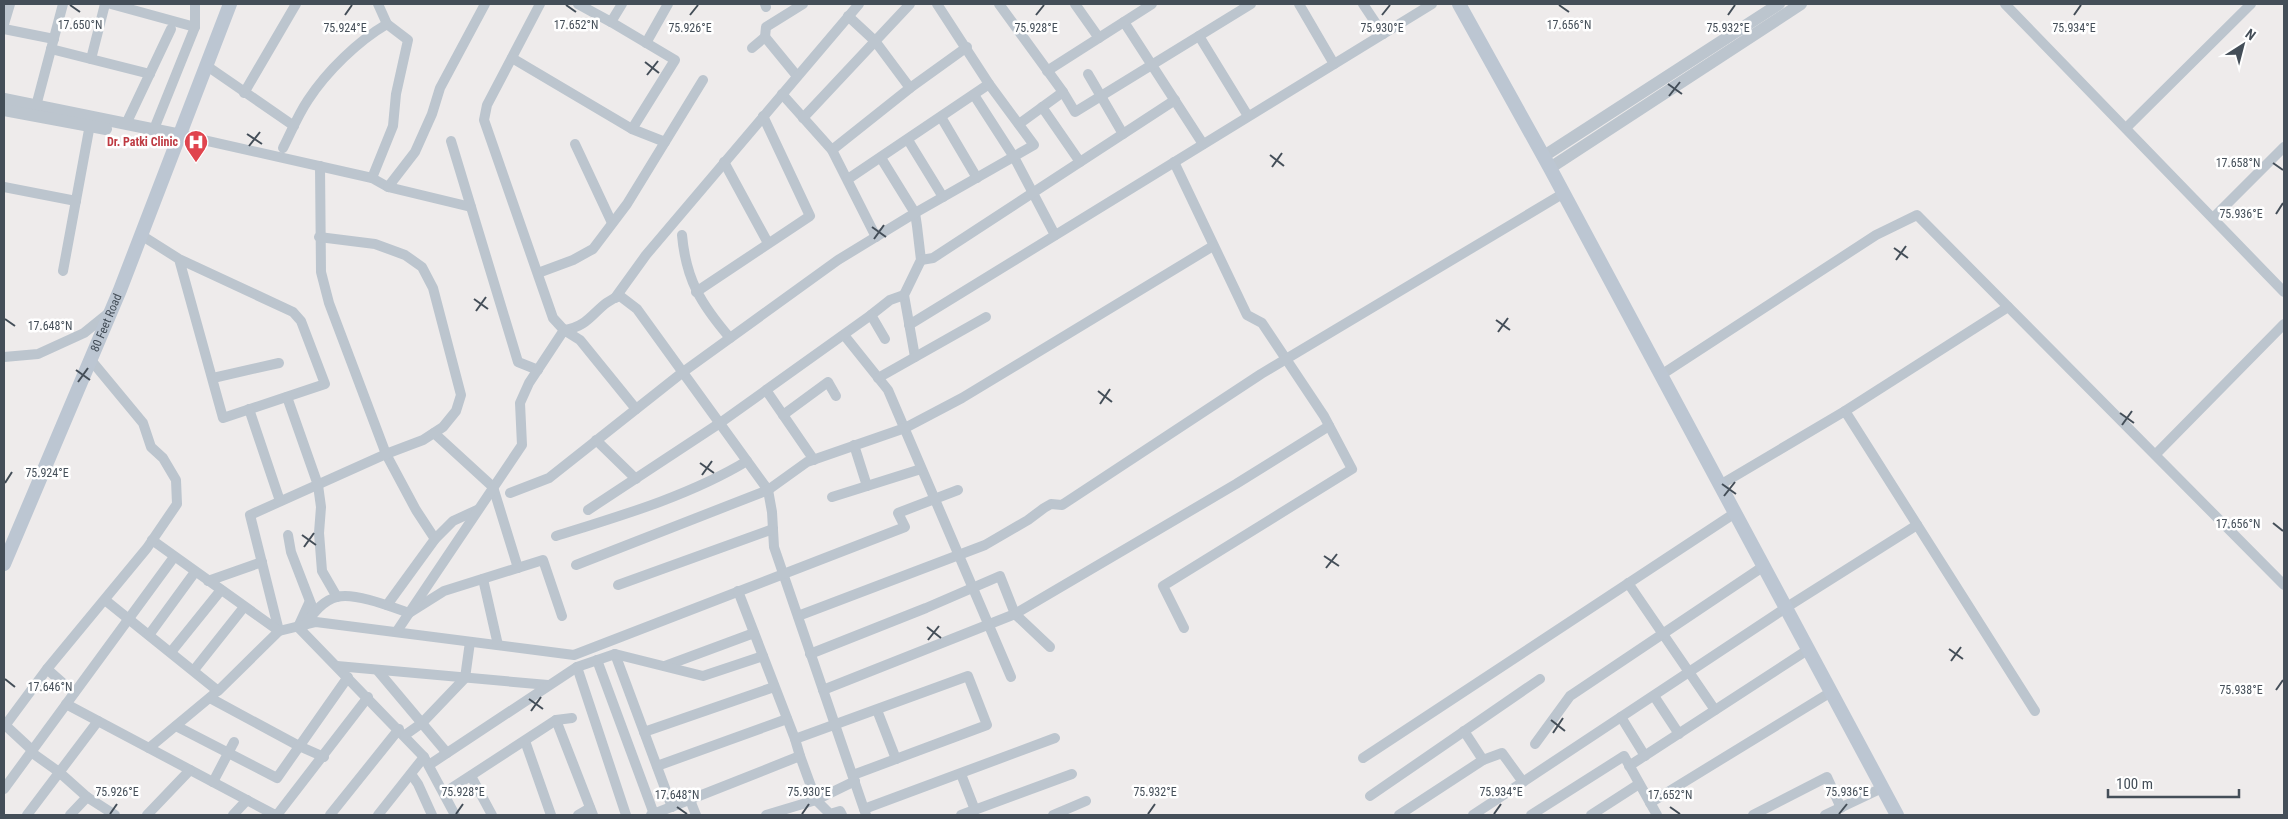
<svg xmlns="http://www.w3.org/2000/svg" width="2288" height="819" font-family="'Roboto Condensed',sans-serif">
	<style>
		.lines { fill: none; stroke-linecap: round; stroke-linejoin: round }
		.minor { stroke: #bcc5ce; stroke-width: 10 }
		.tertiary { stroke: #bcc5ce; stroke-width: 12 }
		.secondary { stroke: #bcc6d2; stroke-width: 14 }
		.ticks { fill: none; stroke: #444e58; stroke-width: 2 }
		.labels { text-anchor: middle; dominant-baseline: central; stroke-width: 5; stroke-linejoin: round; paint-order: stroke }
		.health-label { font-size: 12px; font-weight: bold; fill: #be3a42; stroke: #fff; text-anchor: end }
		.street-label { font-size: 12px; fill: #444e58; stroke: #fff }
		.ticks-label { font-size: 12px; text-anchor: middle; fill: #444e58; stroke: #fff; stroke-width: 5; stroke-linejoin: round; paint-order: stroke }
	</style>
	<rect width="100%" height="100%" fill="#eeebeb"/>
	<g class="lines">
		<!-- minor -->
		<g class="minor">
			<polyline points="111,4 195,27"/>
			<path d="M540 4 487 105 484 120 553 318 564 330C592 327 596 303 620 296L637 309 768 490 772 512 774 547 866 815"/>
			<polyline points="578,4 611,22 622,4"/>
			<polyline points="765,4 766,7"/>
			<polyline points="999,4 1063,92 1019,124"/>
			<polyline points="1075,4 1099,38"/>
			<polyline points="1299,4 1334,64"/>
			<polyline points="1363,4 1383,34"/>
			<polyline points="2005,4 2284,292"/>
			<polyline points="1124,22 1203,144"/>
			<polyline points="4,24 10,4"/>
			<polyline points="4,29 54,39"/>
			<polyline points="1199,36 1248,116"/>
			<polyline points="765,37 766,27 803,4"/>
			<polyline points="646,43 668,4"/>
			<polyline points="752,48 765,37 797,76"/>
			<polyline points="51,49 150,74"/>
			<polyline points="512,58 632,129 675,60 611,22"/>
			<polyline points="91,59 105,4"/>
			<polyline points="207,66 294,126"/>
			<polyline points="1047,71 1152,4"/>
			<polyline points="1088,74 1123,134"/>
			<polyline points="910,88 967,47"/>
			<polyline points="1063,92 1075,112 1251,4"/>
			<polyline points="244,93 296,4"/>
			<polyline points="782,94 832,150 876,237"/>
			<polyline points="974,95 1014,157 1055,235"/>
			<polyline points="36,106 63,4"/>
			<polyline points="1042,107 1080,162"/>
			<polyline points="941,117 977,178"/>
			<polyline points="803,118 910,4"/>
			<polyline points="126,124 171,29"/>
			<polyline points="2126,128 2251,4"/>
			<polyline points="154,129 195,27 195,4"/>
			<polyline points="632,129 665,142"/>
			<polyline points="181,135 372,178 393,126 396,94 408,40 387,24 378,4"/>
			<polyline points="908,140 943,197"/>
			<polyline points="451,141 518,362 538,370"/>
			<polyline points="575,144 612,223"/>
			<path d="M283 148C291 132 298 115 308 100 327 71 358 41 387 24"/>
			<polyline points="832,150 910,88 875,41 848,16"/>
			<polyline points="881,158 915,213 917,226 921,260 904,295 915,357"/>
			<polyline points="724,162 768,243"/>
			<polyline points="1174,162 1247,315 1262,323 1324,416 1352,469 1163,586 1184,628"/>
			<polyline points="320,166 321,272 329,303 386,454 416,510 435,539"/>
			<polyline points="372,178 388,187 415,152 432,114 440,88 485,4"/>
			<polyline points="848,179 989,84"/>
			<polyline points="4,187 76,201"/>
			<polyline points="388,187 471,207"/>
			<polyline points="2213,218 2284,147"/>
			<polyline points="141,235 179,259 293,312 301,321 325,384 223,418 179,259"/>
			<path d="M682 235C686 280 701 304 730 338"/>
			<polyline points="319,237 375,244 405,255 422,267 433,288 461,395 456,411 443,427 423,440 386,454 250,515 279,631 316,622 574,655 905,527 898,513 958,490"/>
			<polyline points="921,260 933,258 1175,100"/>
			<polyline points="63,271 91,119"/>
			<polyline points="538,273 573,260 593,249 627,204 703,80"/>
			<polyline points="696,292 810,216 763,116"/>
			<polyline points="615,298 646,255 859,4"/>
			<polyline points="871,315 890,300 904,295"/>
			<polyline points="909,325 1432,4"/>
			<polyline points="844,335 888,390 1011,677"/>
			<polyline points="4,357 38,354 84,333 110,312"/>
			<polyline points="1661,375 1876,235 1917,215 2284,585"/>
			<polyline points="213,378 279,363"/>
			<polyline points="878,378 986,317"/>
			<polyline points="766,390 814,460"/>
			<polyline points="287,397 318,485 321,507 319,533 322,571 337,597"/>
			<polyline points="249,409 280,501"/>
			<polyline points="1845,411 2008,307"/>
			<polyline points="783,415 828,382 836,396"/>
			<polyline points="434,433 493,487 518,568"/>
			<polyline points="596,440 636,479"/>
			<polyline points="854,445 867,486"/>
			<polyline points="2156,454 2284,324"/>
			<polyline points="1720,485 1845,411 2035,711"/>
			<polyline points="510,493 549,478 683,372 838,260 915,213 1034,145 989,84 937,4"/>
			<polyline points="832,497 921,469"/>
			<polyline points="588,510 720,423 871,315 885,339"/>
			<polyline points="288,535 291,552 313,609"/>
			<path d="M556 536C620 516 689 496 747 461"/>
			<polyline points="576,565 768,490 807,462 905,428 962,398 1213,246"/>
			<polyline points="483,579 498,645"/>
			<polyline points="208,581 262,562"/>
			<polyline points="1628,583 1715,710"/>
			<polyline points="618,585 773,529"/>
			<polyline points="738,591 795,739"/>
			<polyline points="105,600 218,691 279,631 152,540"/>
			<polyline points="309,603 298,627 424,757 455,815"/>
			<polyline points="387,605 435,539 453,521 477,510"/>
			<polyline points="798,616 985,545 1028,520 1044,508 1051,504 1062,505 1261,374 1564,193"/>
			<path d="M305 625C312 614 324 600 337 597 354 592 392 607 409 613L444 591 543 560 562 616"/>
			<polyline points="397,631 522,445 520,403 529,383 564,330 580,340 636,409"/>
			<polyline points="149,635 195,572"/>
			<polyline points="171,652 221,590"/>
			<polyline points="615,654 672,807"/>
			<polyline points="810,654 926,608 1000,576 1015,614 1050,647"/>
			<polyline points="597,660 654,814"/>
			<polyline points="337,666 548,685"/>
			<polyline points="665,666 754,633"/>
			<polyline points="577,667 626,815"/>
			<polyline points="47,669 74,693"/>
			<polyline points="194,670 244,607"/>
			<polyline points="378,671 447,753"/>
			<polyline points="823,690 1015,614 1236,484 1329,426"/>
			<polyline points="1654,696 1679,734"/>
			<polyline points="210,698 299,746 324,757"/>
			<polyline points="66,704 275,815"/>
			<polyline points="877,710 896,759"/>
			<polyline points="1621,717 1645,756"/>
			<polyline points="556,720 593,815"/>
			<polyline points="5,725 32,750 31,752 59,772 87,797 115,815"/>
			<polyline points="176,726 277,778 348,677"/>
			<polyline points="4,727 47,669 147,548 177,504 176,480 163,458 151,447 143,423 90,359"/>
			<polyline points="1464,731 1483,760"/>
			<polyline points="644,732 774,687"/>
			<polyline points="405,735 422,723 465,678 470,642"/>
			<polyline points="525,741 551,815"/>
			<polyline points="1535,744 1570,696 1764,566"/>
			<polyline points="149,748 214,694"/>
			<polyline points="800,756 816,800 830,814 840,811 842,815"/>
			<polyline points="1363,758 1735,513"/>
			<polyline points="429,765 577,667 615,654 703,676 763,656"/>
			<polyline points="657,766 787,719"/>
			<polyline points="1629,766 1809,649"/>
			<polyline points="411,774 418,784 432,815"/>
			<polyline points="961,774 975,810"/>
			<polyline points="471,776 492,815"/>
			<polyline points="213,782 234,742"/>
			<polyline points="4,789 174,557"/>
			<polyline points="444,793 556,720 572,718"/>
			<polyline points="1370,796 1540,679"/>
			<polyline points="690,800 696,815"/>
			<polyline points="1650,803 1831,692"/>
			<polyline points="864,809 1055,738"/>
			<polyline points="27,815 98,721"/>
			<polyline points="70,815 87,797"/>
			<polyline points="147,815 190,770"/>
			<polyline points="233,815 247,800"/>
			<polyline points="277,815 368,697"/>
			<polyline points="330,815 399,729"/>
			<polyline points="378,815 424,757"/>
			<polyline points="578,815 590,808"/>
			<polyline points="651,815 800,756 795,739 968,676 987,725 853,775"/>
			<polyline points="766,815 816,800 855,781"/>
			<polyline points="961,815 1072,774"/>
			<polyline points="1053,815 1086,801"/>
			<polyline points="1399,815 1483,760 1502,753 1523,782"/>
			<polyline points="1473,815 1787,607 1917,525"/>
			<polyline points="1531,815 1624,756 1657,815"/>
			<polyline points="1591,815 1639,784"/>
			<polyline points="1753,815 1827,777 1841,808"/>
			<polyline points="1825,815 1882,788"/>
		</g>
		<!-- tertiary -->
		<g class="tertiary">
			<polyline points="4,99 181,135"/>
			<polyline points="4,110 106,129"/>
			<polyline points="1544,156 1779,4"/>
			<polyline points="1550,168 1801,4"/>
		</g>
		<!-- secondary -->
		<g class="secondary">
			<polyline points="1459,4 1550,168 1897,815"/>
			<path id="s1" d="M4 564 120 290 230 4"/>
		</g>
	</g>
	<!-- ticks -->
	<path class="ticks" d="M70 5 80 12M566 5 576 12M1559 5 1569 12M345 15 352 5M690 15 698 5M1036 15 1044 5M1382 15 1390 5M1728 15 1735 5M2074 15 2081 5M645 62 659 73M647 75 658 61M1668 84 1682 94M1669 96 1680 82M247 134 262 144M249 146 260 132M1270 155 1284 166M2273 163 2283 170M1272 167 1282 153M2276 214 2283 203M872 227 886 237M874 239 884 225M1894 248 1908 258M1896 260 1906 246M474 299 488 309M476 311 486 297M5 319 15 326M1496 320 1510 330M1498 332 1508 318M76 370 90 380M78 382 88 368M1098 391 1112 402M1100 404 1110 389M2120 413 2134 423M2122 425 2132 411M700 463 714 473M702 475 712 461M5 483 12 472M1722 484 1736 494M1724 496 1735 482M2273 523 2283 531M302 535 316 545M304 547 314 533M1324 556 1339 566M1326 568 1337 554M927 627 941 638M928 640 939 626M1949 649 1963 659M1951 661 1961 647M5 679 15 687M2276 690 2283 680M529 699 543 709M531 711 541 697M1551 720 1565 731M1553 733 1563 718M677 807 687 814M1670 807 1680 814M110 814 117 804M456 814 463 804M802 814 809 804M1148 814 1155 804M1494 814 1501 804M1839 814 1847 804"/>
	<!-- icons -->
	<defs>
		<g id="hospital-pin" transform="scale(1.25)"><path d="M0 17L-7.5 6A9.5 9.5 0 1 1 7.5 6Z" fill="#e0444e" stroke="#fff"/><path d="M-5-5h3v3.5h4V-5h3V5h-3V1.5h-4V5h-3Z" fill="#fff"/></g>
	</defs>
	<g fill-rule="evenodd">
		<use href="#hospital-pin" x="196" y="142"/>
	</g>
	<g class="labels">
		<!-- health labels -->
		<g class="health-label">
			<text x="178" y="142">Dr. Patki Clinic</text>
		</g>
		<!-- street labels -->
		<g class="street-label">
			<text stroke="none"><textPath href="#s1" startOffset="262">80 Feet Road</textPath></text>
		</g>
	</g>
	<g class="ticks-label">
		<text x="80" y="29">17.650°N</text>
		<text x="576" y="29">17.652°N</text>
		<text x="1569" y="29">17.656°N</text>
		<text x="345" y="32">75.924°E</text>
		<text x="690" y="32">75.926°E</text>
		<text x="1036" y="32">75.928°E</text>
		<text x="1382" y="32">75.930°E</text>
		<text x="1728" y="32">75.932°E</text>
		<text x="2074" y="32">75.934°E</text>
		<text x="2238" y="167">17.658°N</text>
		<text x="2241" y="218">75.936°E</text>
		<text x="50" y="330">17.648°N</text>
		<text x="47" y="477">75.924°E</text>
		<text x="2238" y="528">17.656°N</text>
		<text x="50" y="691">17.646°N</text>
		<text x="2241" y="694">75.938°E</text>
		<text x="117" y="796">75.926°E</text>
		<text x="463" y="796">75.928°E</text>
		<text x="809" y="796">75.930°E</text>
		<text x="1155" y="796">75.932°E</text>
		<text x="1501" y="796">75.934°E</text>
		<text x="1847" y="796">75.936°E</text>
		<text x="677" y="799">17.648°N</text>
		<text x="1670" y="799">17.652°N</text>
	</g>
	<!-- border -->
	<rect width="2288" height="819" fill="none" stroke="#444e58" stroke-width="10"/>
	<!-- north arrow -->
	<g transform="translate(2243 45) rotate(36)" stroke="#ffffff" stroke-width="4" paint-order="stroke">
	<path d="M0-4L9 19L0 12L-9 19Z" fill="#444e58"/>
	<text y="-8" font-size="14" font-weight="bold" text-anchor="middle" fill="#444e58">N</text>
	</g>
	<!-- scale -->
	<path d="M2108 789v8h131v-8" fill="none" stroke="#444e58" stroke-width="2.5"/>
	<text x="2116" y="789" font-size="15" fill="#444e58" stroke="#ffffff" stroke-width="4" paint-order="stroke">100 m</text>
</svg>
